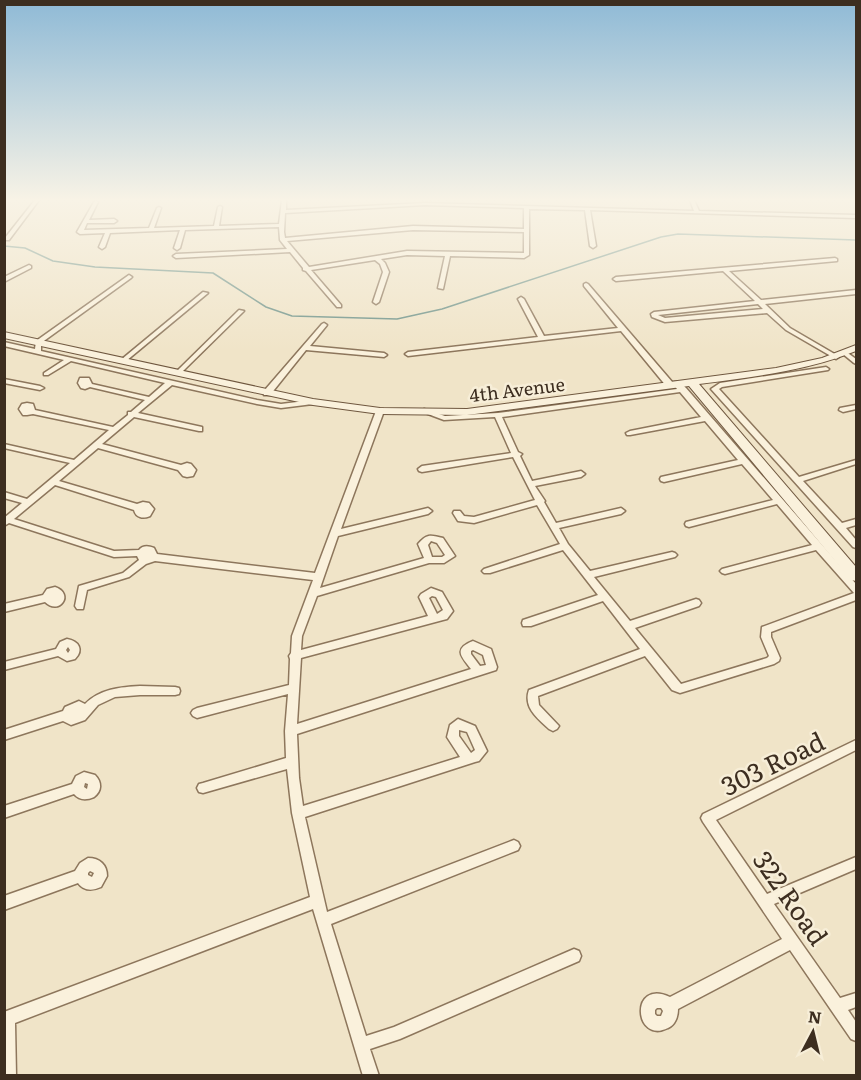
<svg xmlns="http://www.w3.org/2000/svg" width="861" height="1080" font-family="Literata,serif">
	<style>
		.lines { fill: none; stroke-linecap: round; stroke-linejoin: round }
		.stream { stroke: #6f938a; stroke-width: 1.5 }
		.street-casing { stroke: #8d765c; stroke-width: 3 }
		.secondary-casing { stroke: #6f573f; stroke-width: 2 }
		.street { fill: #faf1dc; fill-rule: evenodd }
		.secondary { fill: #faf1dc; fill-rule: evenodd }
		.labels { text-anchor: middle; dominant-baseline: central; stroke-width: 5; stroke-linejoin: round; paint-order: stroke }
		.far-street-label { font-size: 18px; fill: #3d2e20; stroke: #f7eed8 }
		.near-street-label { font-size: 26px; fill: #3d2e20; stroke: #f7eed8 }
	</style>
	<rect width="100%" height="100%" fill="#f0e4c8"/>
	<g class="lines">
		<!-- stream -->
		<polyline class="stream" points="4,246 25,248 53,261 95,267 213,273 266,307 292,316 397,319 442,309 661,237 678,234 856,240"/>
		<!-- street casing -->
		<g class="street-casing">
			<g id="street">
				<polygon points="35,200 39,200 9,240 5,240 5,238"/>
				<path d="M282 200H286V210L425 203 694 211 690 200H694L699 211 856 215V218L590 210 596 246 593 248 590 246 585 210 529 209V255L524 258 450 256 443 289 438 288 445 256 407 255 381 259 385 263 389 272 379 302 376 304 373 302 383 272 380 264 375 260 311 270 341 305V307H337L306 271 303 270V268L290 252 176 258 173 256 176 254 287 249 280 240 279 227 185 230 180 248 177 250 174 248 180 230 110 233 105 247 102 249 99 247 105 233 80 234 77 232 94 202 96 201 98 202 89 220 114 219 117 221 114 223H87L84 230 149 228 157 208 159 207 161 208 154 228 214 226 218 207 220 206 222 207 219 226 279 224ZM425 205 524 208V229L413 226 285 238 284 232 285 213ZM413 230 524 232V253L407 251 309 267 287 241Z"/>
				<path d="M835 258 837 259V261L729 271 761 300 856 290V294L765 304 790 328 838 356 839 357 836 359 786 330 767 313 665 322 652 317 651 314 654 312 755 301 723 271 616 281 613 279 616 277ZM758 304 763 309 665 318 658 315Z"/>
				<polygon points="29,265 31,266 31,268 4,282 4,277"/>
				<path d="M129 275 132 277 131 278 41 343V351L257 400 281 404 313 400 317 402 313 404 281 408 257 404 172 385 138 413 202 427V431H199L134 417 102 444 181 465 187 463 191 464 196 470 193 476 187 477 183 476 178 470 98 448 59 481 137 504 143 502 149 503 154 509 150 516C143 519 136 518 134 510L55 485 14 519 114 551 139 550C143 545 149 546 154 548L157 554 315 573 376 411 380 409H383L384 411 341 529 428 508 432 511 428 514 338 536 320 588 424 558 418 544C427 533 431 535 443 538L455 556 444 563H429L317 596 302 636 301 650 428 616 419 597 421 594 431 588 442 592 453 611 447 619 443 620 301 658 297 724 471 669C461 656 453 649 473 641L491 649 497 667 496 670 297 734 299 778 303 806 460 757 447 737 450 725 458 719 475 726 487 751 479 761 475 762 305 817 327 912 514 840 518 842 520 846 518 850 331 924 366 1036 394 1027 574 949 579 951 581 956 579 961 400 1039 370 1049 379 1076H363L313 909 15 1023 16 1076H4V1012L310 897 292 813 287 769 203 793 199 792 197 788 199 784 203 783 286 758 285 731 288 694 197 718 193 716 191 713 193 710 197 708 289 685 290 659 289 656 291 653 292 636 313 580 155 561 146 564 129 577 87 590 83 609H77L75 606 79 586 123 573 139 560 137 556 114 557 9 523 4 526V518L22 503 4 498V492L27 499 70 463 4 448V444L74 460 109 430 33 414 27 415H23L19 409 22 404 27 403 33 404 35 410 113 427 128 415V412H131L145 400 90 387 85 389 81 388 78 383 80 378H89L92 384 149 397 165 383 71 361 48 375H44V373L64 360 4 346V342L35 349 36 341ZM431 541 437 543 445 555 442 557H432L428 545ZM432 596 436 597 443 610 437 614 429 598ZM473 650 483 655 486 665 480 666 471 654V651ZM459 730 467 732 475 750 471 753 459 736Z"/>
				<polygon points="586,283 588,284 673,383 673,387 667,387 621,331 408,356 405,354 408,352 538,337 518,299 521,297 524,299 544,336 618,328 584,286 584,284"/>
				<polygon points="203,292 208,293 126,361 122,361 122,359"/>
				<polygon points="239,310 244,311 182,372 178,372 178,370"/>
				<polygon points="324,323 327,325 310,346 384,353 387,355 384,357 306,350 270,395 264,395 264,391 322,324"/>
				<polygon points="845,351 856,359 856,364 854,363 843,354 842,353"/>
				<polygon points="826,367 829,369 828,370 722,387 719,389 799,477 856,460 856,464 803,481 842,523 856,519 856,525 846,528 856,540 856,548 853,547 711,389 720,383"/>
				<polygon points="4,379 40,386 44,388 40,390 4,383"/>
				<path d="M674 382H680L686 388 856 584V600L771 632V637L780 658 779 661 774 664 680 693 672 690 645 656 538 696 539 705 559 726 557 729 553 731 549 729C537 718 523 707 529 690L640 649 603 601 531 626H523L522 623 523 620 598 595 563 550 490 573H484L482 571 484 569 560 544 537 505 474 523 458 521 453 513 454 511H460L464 516 474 517 535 500 513 457 422 472 419 471 418 469 422 466 511 453 495 417 444 420 420 411 424 409 445 416 498 413 677 389 673 384ZM680 392 701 417 630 431 626 433 627 435H630L705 421 738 460 661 477 660 479 661 481 664 482 742 464 773 500 686 522 685 524 686 526 689 527 777 504 812 545 722 569 720 571 722 573 725 574 816 550 854 593 762 627 761 637 769 656 767 658 681 684 635 628 699 606 701 603 699 600 696 599 630 621 594 577 675 557 677 555 675 553 672 552 590 571 568 544 559 528 621 514 625 511 621 508 556 523 544 502 545 501 535 486 581 477 585 474 581 471 532 481 520 456 522 454 518 452 502 417Z"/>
				<polygon points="856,405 856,409 843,412 839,410 840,408"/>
				<path d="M55 587C75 594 59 616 45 602L4 612V604L43 595 47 589Z"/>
				<path d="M67 639C79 641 84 650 75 659L67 661 58 656 4 670V662L56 649 60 642ZM68 647 70 650 68 653 66 650Z"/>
				<path d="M140 686 175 687 179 688 180 691 179 694 175 695H140L115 697 98 705 85 720 71 725 63 721 4 740V730L63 711 65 707 79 701 85 704C100 689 120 687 140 686Z"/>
				<path d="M856 740V750L716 820 767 894 856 857V869L774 904 840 998 856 993V1007L848 1010 856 1022V1041L851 1039 790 950 678 1009C678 1017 675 1025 668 1028 634 1045 629 978 670 997L782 939 703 822 701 818 703 814ZM657 1008H661L663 1011 661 1016H657L655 1014V1010Z"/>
				<path d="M84 772 95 775C102 782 102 791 94 797 87 800 80 801 74 794L4 818V806L72 784 76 776ZM85 783 88 784 87 789 84 787Z"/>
				<path d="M88 858C100 858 107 865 107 876L101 887C92 891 84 891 78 883L4 910V896L75 871 80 863ZM90 871 94 873 92 877 88 875V873Z"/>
			</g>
		</g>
		<!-- secondary casing -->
		<g class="secondary-casing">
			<path id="secondary" d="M4 332 313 399 380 408 467 409 776 368 822 358 856 345V351C806 371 753 377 699 384L856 567V581L851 580 689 386 467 415 380 414 313 405 4 338Z"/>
		</g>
		<!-- street -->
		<use href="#street" class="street"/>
		<!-- secondary -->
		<use href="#secondary" class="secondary"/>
	</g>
	<!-- sky -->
	<linearGradient id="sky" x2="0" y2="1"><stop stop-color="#8fbad6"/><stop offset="0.57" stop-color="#f8f3e6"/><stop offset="1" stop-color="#f8f3e6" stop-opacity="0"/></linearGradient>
	<rect width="861" height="351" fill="url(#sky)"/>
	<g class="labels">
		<!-- far-street labels -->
		<g class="far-street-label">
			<text transform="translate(517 389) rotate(-7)">4th Avenue</text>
		</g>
		<!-- near-street labels -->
		<g class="near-street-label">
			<text transform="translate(772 762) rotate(-26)">303 Road</text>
			<text transform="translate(792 897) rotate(55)">322 Road</text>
		</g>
	</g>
	<!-- border -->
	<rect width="861" height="1080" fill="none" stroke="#3d2e20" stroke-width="12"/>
	<!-- north arrow -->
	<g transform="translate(813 1032) rotate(7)" stroke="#f7eed8" stroke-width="4.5" paint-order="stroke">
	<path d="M0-4.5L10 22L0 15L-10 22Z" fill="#3d2e20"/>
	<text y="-9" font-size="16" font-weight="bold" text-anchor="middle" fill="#3d2e20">N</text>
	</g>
</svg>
